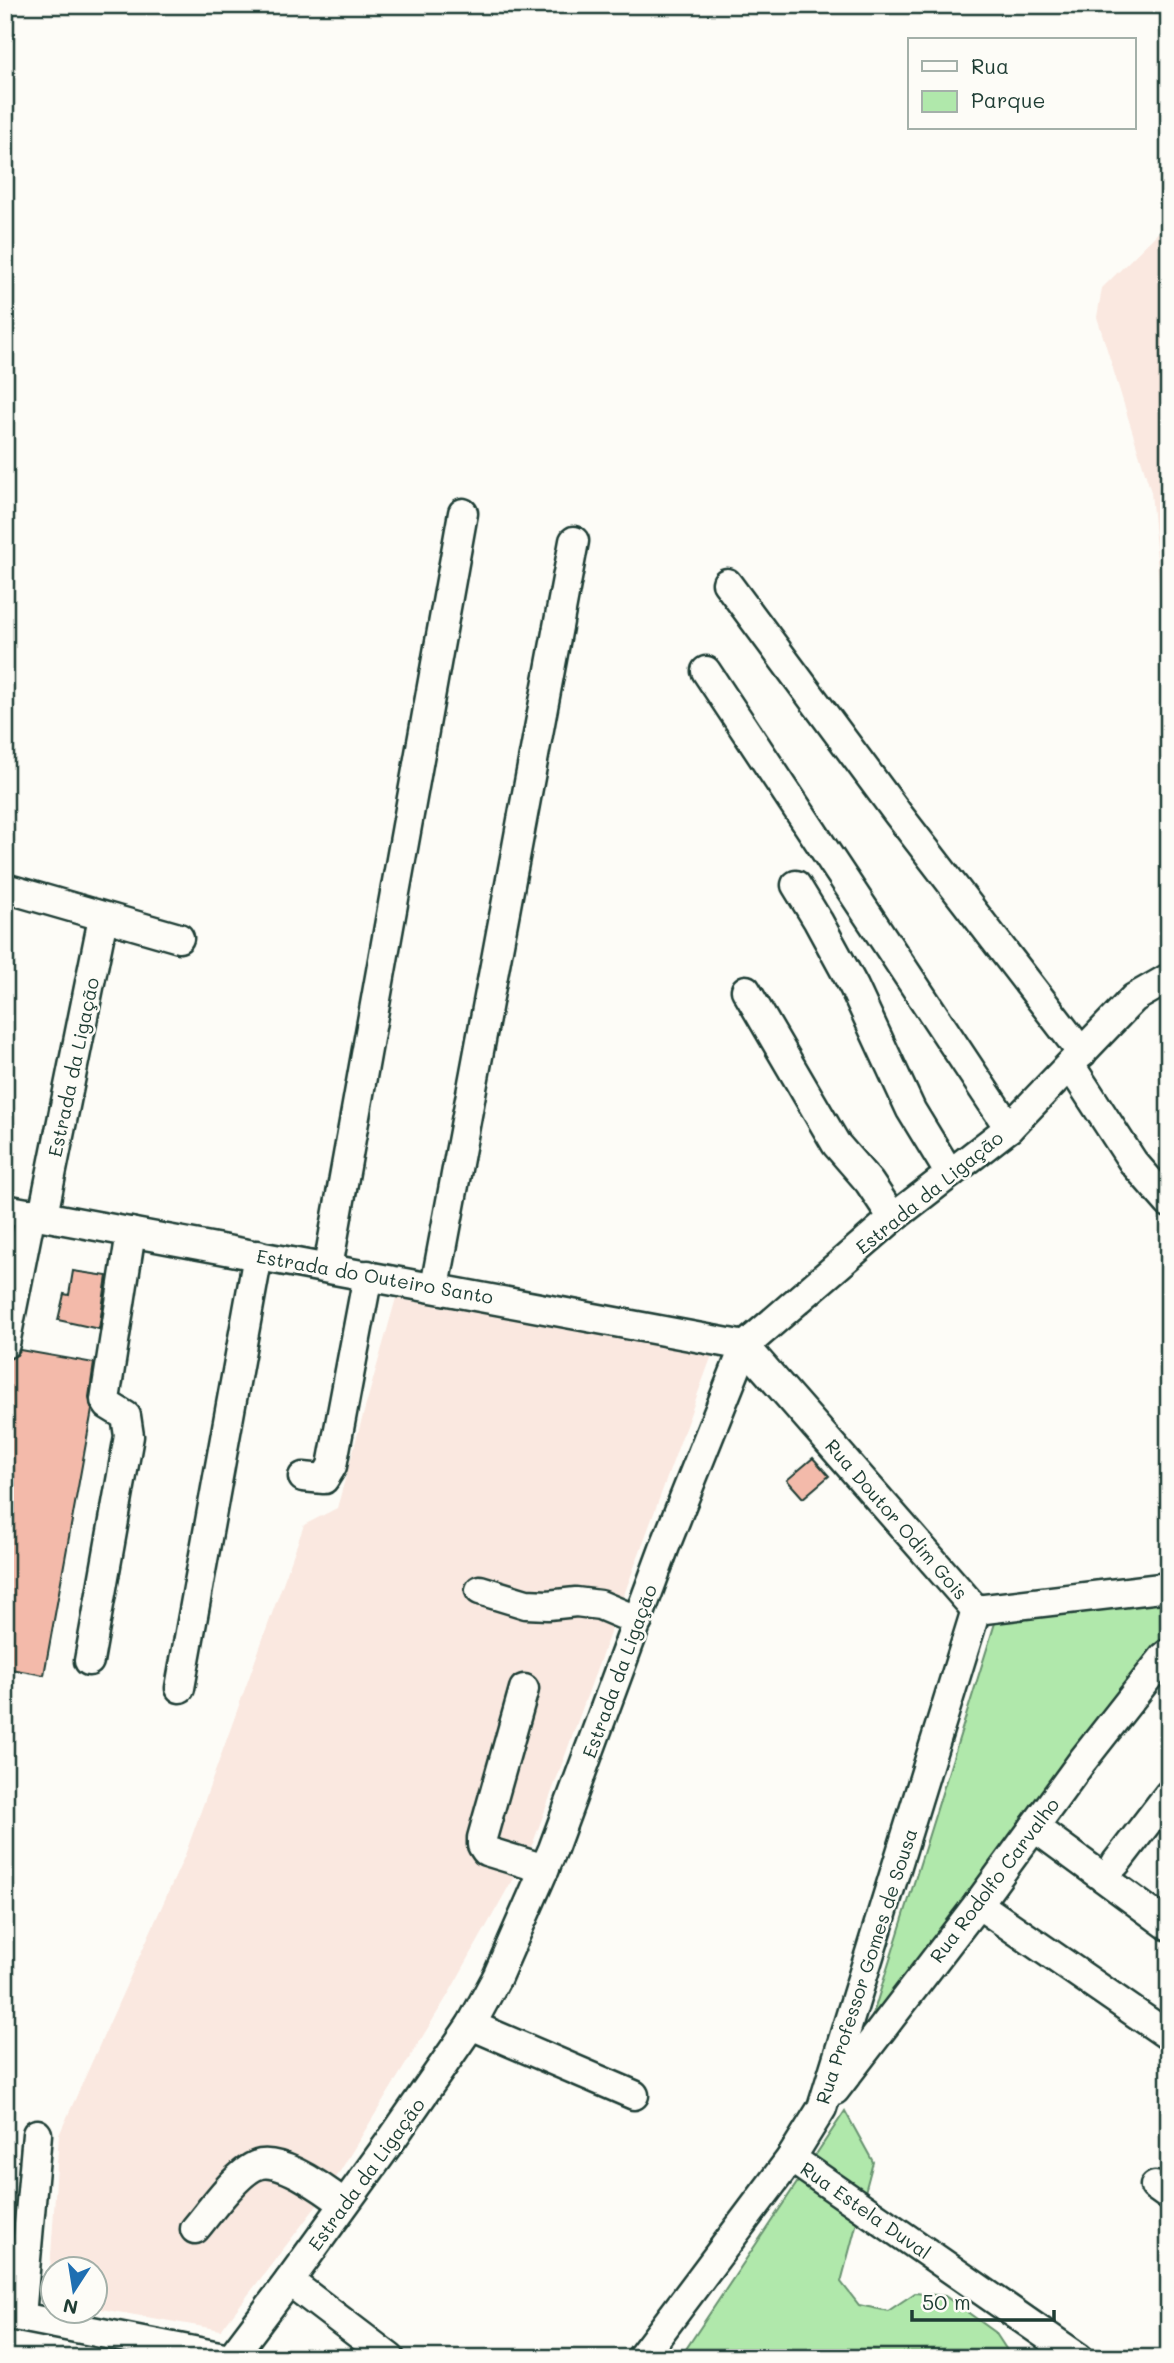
<svg xmlns="http://www.w3.org/2000/svg" width="1174" height="2363" font-family="Mali,sans-serif">
	<style>
		.built { fill: #fae8e0 }
		.green { fill: #b0e8ab; stroke: #689270; stroke-width: 2 }
		.building { fill: #f3baaa; stroke: #1f3d34; stroke-width: 2 }
		.lines { fill: none; stroke-linecap: round; stroke-linejoin: round }
		.minor-casing { stroke: #1f3d34; stroke-width: 33 }
		.minor { stroke: #fdfcf7; stroke-width: 28 }
		.labels { text-anchor: middle; dominant-baseline: central; stroke-width: 5; stroke-linejoin: round; paint-order: stroke }
		.street-label { font-size: 19px; fill: #1f3d34; stroke: #fdfcf7 }
	</style>
	<rect width="100%" height="100%" fill="#fdfcf7"/>
	<filter id="ink" filterUnits="userSpaceOnUse"><feTurbulence type="fractalNoise" baseFrequency=".0143" numOctaves="2"/><feDisplacementMap in="SourceGraphic" scale="14" xChannelSelector="R" yChannelSelector="G"/><feConvolveMatrix kernelMatrix="1 2 1 2 8 2 1 2 1" color-interpolation-filters="sRGB"/></filter>
	<g filter="url(#ink)">
		<!-- built -->
		<g class="built">
			<polygon points="1169,222 1169,696 1151,492 1097,317 1102,288"/>
			<polygon points="396,1298 712,1355 533,1843 448,1995 328,2191 221,2330 95,2308 94,2268 52,2268 52,2301 48,2300 59,2135 185,1855 304,1525 337,1508"/>
		</g>
		<!-- green -->
		<g class="green">
			<polygon points="1169,1598 1169,1648 865,2040 995,1623"/>
			<polygon points="845,2111 873,2162 841,2282 859,2305 888,2311 915,2293 945,2296 995,2332 1012,2358 680,2358"/>
		</g>
		<!-- building -->
		<g class="building">
			<polygon points="73,1271 107,1276 99,1329 58,1320 64,1294 69,1295"/>
			<polygon points="20,1350 94,1363 89,1397 92,1410 44,1675 5,1668 5,1360 17,1355"/>
			<polygon points="813,1458 829,1476 803,1498 787,1480"/>
		</g>
		<g class="lines">
			<!-- minor casing -->
			<g class="minor-casing">
				<g id="minor">
					<polyline points="727,583 898,814 1082,1053"/>
					<polyline points="706,671 1009,1128"/>
					<polyline points="796,885 818,921 854,987 911,1110 950,1174"/>
					<polyline points="5,888 179,938"/>
					<polyline points="746,990 836,1144 869,1182 893,1218"/>
					<polyline points="1070,1065 1133,1162 1169,1203"/>
					<polyline points="5,1209 745,1346"/>
					<polyline points="43,1215 103,918"/>
					<polyline points="328,1267 463,513"/>
					<polyline points="435,1287 574,541"/>
					<polyline points="5,1344 31,1213"/>
					<polyline points="745,1346 976,1610 1169,1587"/>
					<polyline points="303,1477 324,1479 332,1466 368,1275"/>
					<polyline points="480,1590 526,1604 548,1605 576,1602 600,1605 638,1621"/>
					<polyline points="89,1661 129,1436 126,1416 108,1405 105,1400 131,1232"/>
					<polyline points="180,1688 258,1255"/>
					<polyline points="524,1689 482,1838 482,1845 486,1851 545,1869"/>
					<polyline points="1034,1827 1169,1926"/>
					<polyline points="1116,1863 1169,1794"/>
					<polyline points="978,1904 1169,2036"/>
					<polyline points="471,2025 634,2095"/>
					<polyline points="835,2090 978,1904 1083,1760 1164,1657 1169,1653"/>
					<polyline points="791,2158 1079,2358"/>
					<polyline points="1155,2186 1169,2196"/>
					<path d="M195 2229C209 2213 239 2168 261 2164 284 2160 326 2190 344 2204"/>
					<polyline points="289,2281 390,2358"/>
					<polyline points="5,2314 229,2358"/>
					<polyline points="21,2316 37,2134"/>
					<polyline points="231,2358 289,2281 392,2139 471,2025 497,1977 553,1849 665,1546 745,1346 893,1218 1009,1128 1134,998 1169,978"/>
					<polyline points="641,2358 791,2158 822,2108 976,1610"/>
				</g>
			</g>
			<!-- minor -->
			<use href="#minor" class="minor"/>
		</g>
	</g>
	<g class="labels">
		<!-- street labels -->
		<g class="street-label">
			<text transform="translate(73 1067) rotate(-78)">Estrada da Ligação</text>
			<text transform="translate(929 1192) rotate(-39)">Estrada da Ligação</text>
			<text transform="translate(375 1276) rotate(10)">Estrada do Outeiro Santo</text>
			<text transform="translate(897 1519) rotate(49)">Rua Doutor Odim Gois</text>
			<text transform="translate(619 1671) rotate(-70)">Estrada da Ligação</text>
			<text transform="translate(994 1880) rotate(-53)">Rua Rodolfo Carvalho</text>
			<text transform="translate(866 1966) rotate(-72)">Rua Professor Gomes de Sousa</text>
			<text transform="translate(366 2174) rotate(-54)">Estrada da Ligação</text>
			<text transform="translate(866 2210) rotate(35)">Rua Estela Duval</text>
		</g>
	</g>
	<!-- margin -->
	<rect width="1174" height="2363" fill="none" stroke="#fdfcf7" stroke-width="28"/>
	<rect x="14" y="14" width="1146" height="2335" fill="none" stroke="#1f3d34" stroke-width="2.5" filter="url(#ink)"/>
	<!-- legend -->
	<rect x="908" y="38" width="228" height="91" fill="#fdfcf7" stroke="#a4b0a9" stroke-width="2"/>
	<rect x="922" y="61" width="35" height="10" fill="#fdfcf7" stroke="#a4b0a9" stroke-width="2"/>
	<text x="971" y="74" font-size="21" fill="#1f3d34">Rua</text>
	<rect x="922" y="91" width="35" height="21" fill="#b0e8ab" stroke="#a4b0a9" stroke-width="2"/>
	<text x="971" y="108" font-size="21" fill="#1f3d34">Parque</text>
	<!-- north arrow -->
	<g transform="translate(74 2290) rotate(192)"><circle r="33" fill="#fdfcf7" stroke="#a4b0a9" stroke-width="2"/>
	<path d="M0-5L12 26L0 18L-12 26Z" fill="#1f6fb2"/>
	<text y="-10" font-size="19" font-weight="bold" text-anchor="middle" fill="#1f3d34">N</text>
	</g>
	<!-- scale -->
	<path d="M912 2310v10h142v-10" fill="none" stroke="#1f3d34" stroke-width="3.5"/>
	<text x="922" y="2310" font-size="21" fill="#1f3d34" stroke="#fdfcf7" stroke-width="5" paint-order="stroke">50 m</text>
</svg>
